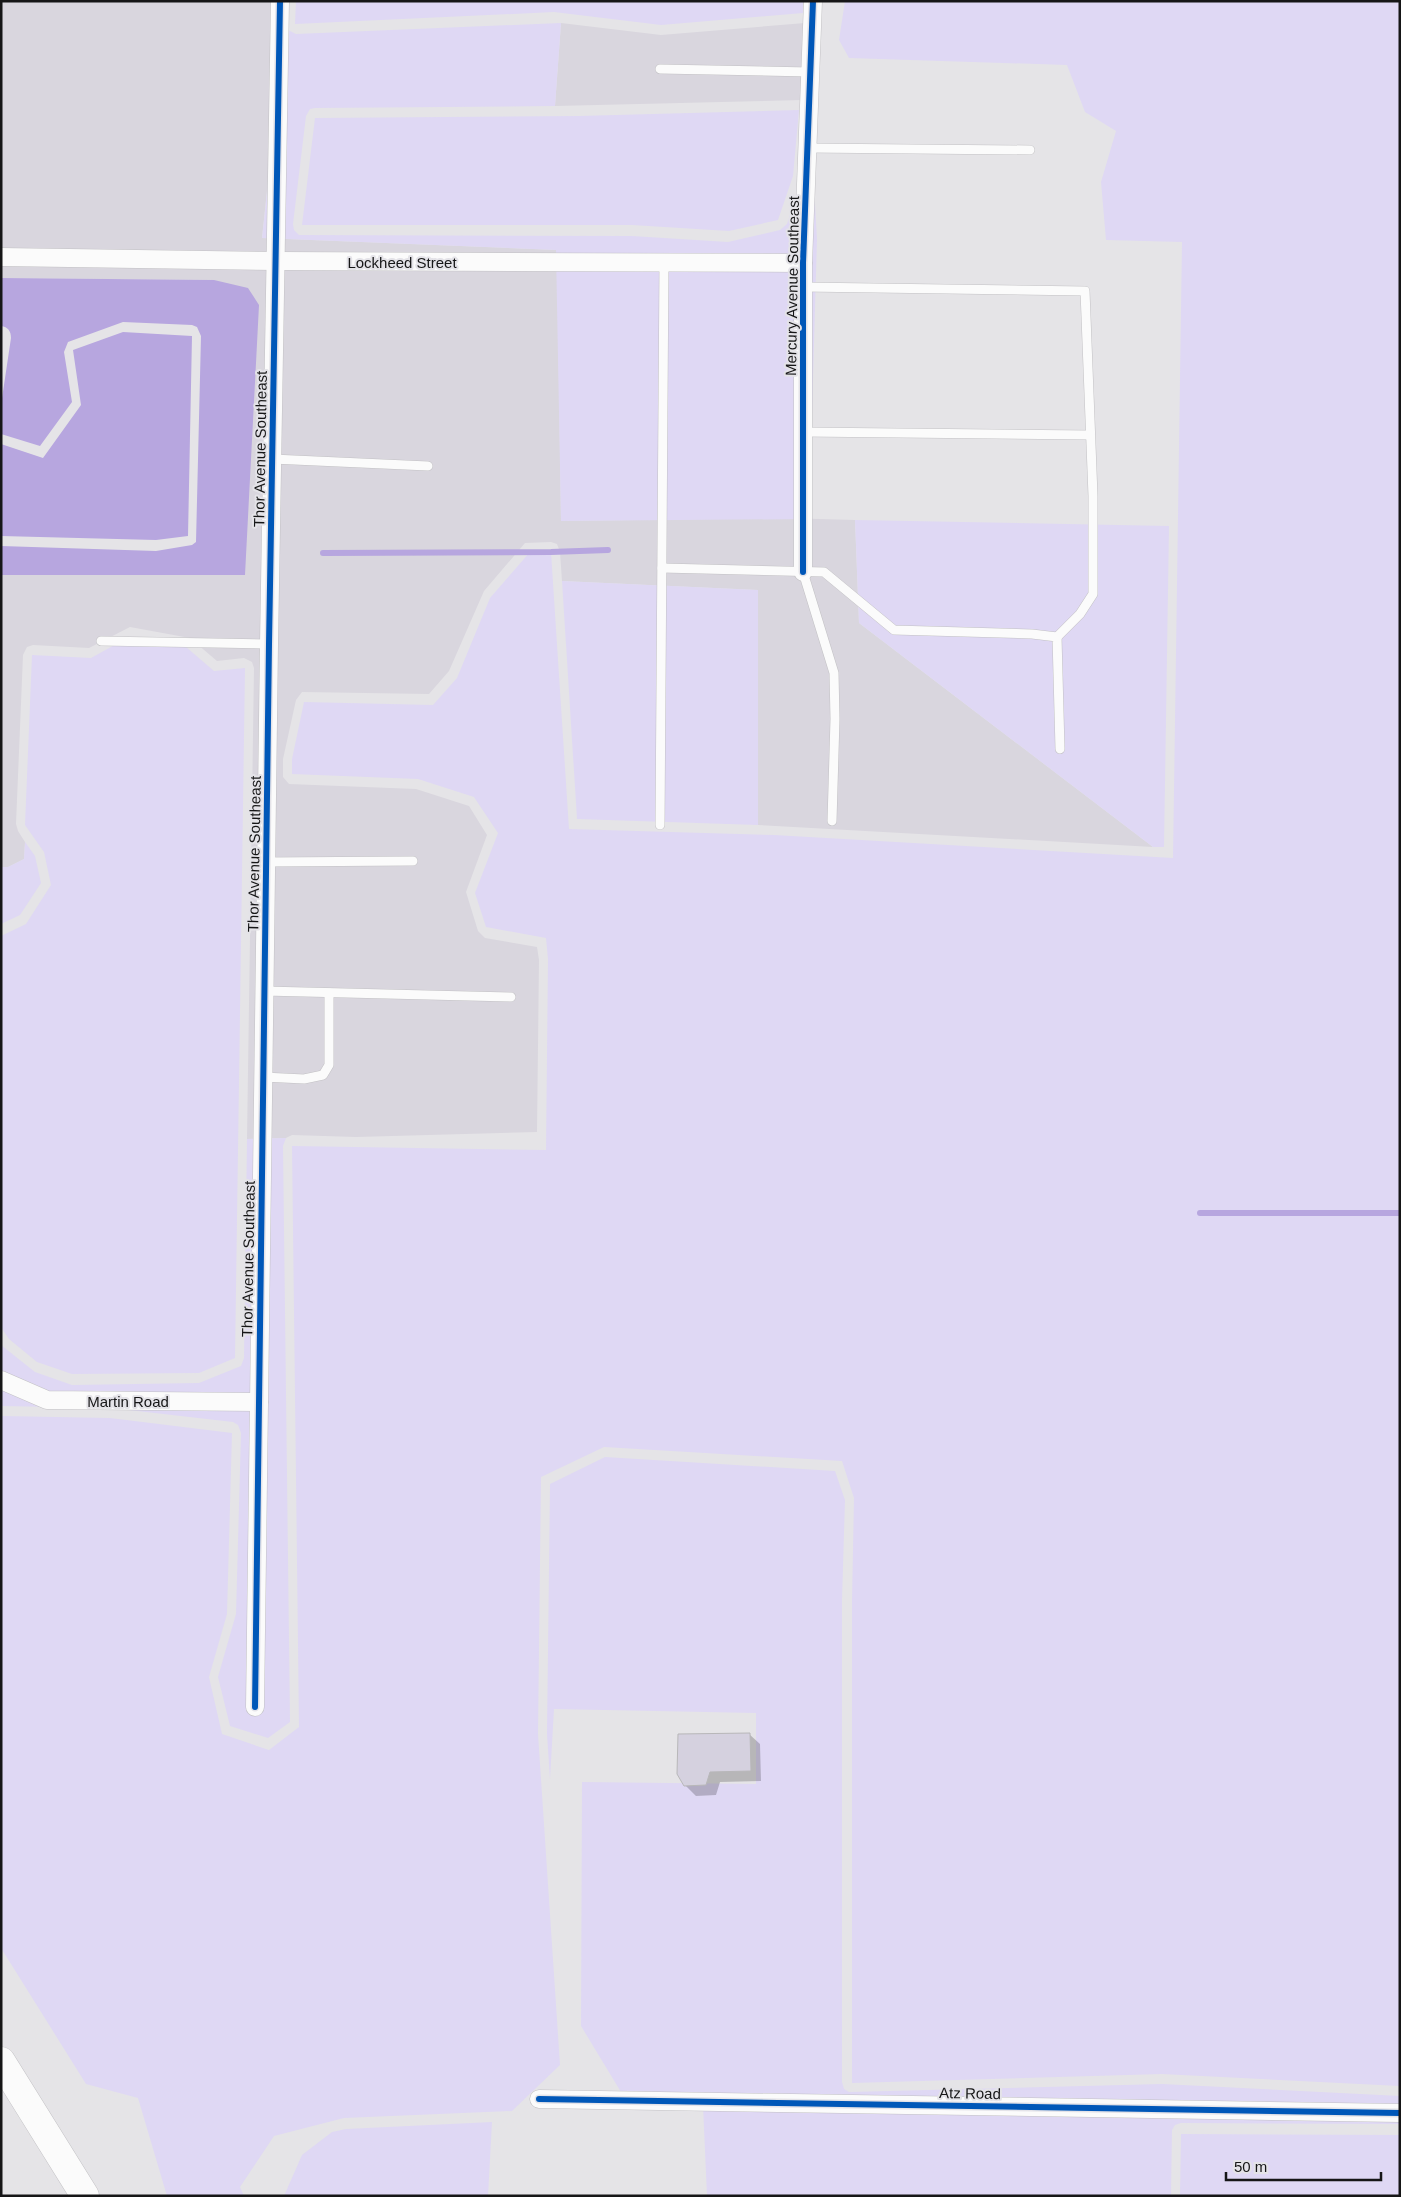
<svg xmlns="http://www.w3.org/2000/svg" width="1401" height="2197" font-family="Helvetica,sans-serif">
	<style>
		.built { fill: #d9d6de }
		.green { fill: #dfd8f4 }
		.water { fill: #b7a6df }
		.shadow { fill: #0003 }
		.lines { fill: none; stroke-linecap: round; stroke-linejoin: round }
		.stream { stroke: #b7a6df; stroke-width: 6 }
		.building { fill: #d5d1df; stroke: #b8b7b9 }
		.lane-casing { stroke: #c2c1c4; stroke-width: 10 }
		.street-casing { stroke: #c2c1c4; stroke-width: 19 }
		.highway-casing { stroke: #c2c1c4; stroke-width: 29 }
		.lane { stroke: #fbfbfb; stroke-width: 9 }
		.street { stroke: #fbfbfb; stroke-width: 18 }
		.highway { stroke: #fbfbfb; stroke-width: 28 }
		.cycleway-casing { stroke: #e4e3e8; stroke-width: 9 }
		.cycleway { stroke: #0057b8; stroke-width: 6 }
		.labels { text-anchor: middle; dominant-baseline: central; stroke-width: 4; stroke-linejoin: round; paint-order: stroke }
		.street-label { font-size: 15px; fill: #161617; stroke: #e4e3e8 }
	</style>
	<rect width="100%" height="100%" fill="#e5e4e7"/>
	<!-- built -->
	<g class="built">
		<polygon points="1,1 287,1 262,238 557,250 561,521 784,518 855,520 859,623 1153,847 758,825 758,590 562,581 560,552 557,544 551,542 525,543 484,591 449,671 429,694 302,692 296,700 283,759 283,777 289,784 416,789 469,806 487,835 466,892 478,931 485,938 537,947 539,960 537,1132 356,1137 292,1135 286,1138 247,1139 254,668 252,662 244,658 217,661 190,638 130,627 89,648 33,645 27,647 23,655 16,824 18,831 25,842 24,859 8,867 1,867 1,575 245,575 214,280 1,278"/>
		<polygon points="561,23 661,35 805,23 802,100 555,106"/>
	</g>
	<!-- green -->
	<g class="green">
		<polygon points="296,1 803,1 803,13 661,25 554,12 295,24"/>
		<polygon points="845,1 1400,1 1400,2086 1162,2074 852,2083 852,1601 854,1498 842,1461 604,1447 541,1477 538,1734 560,2065 512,2111 344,2118 274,2136 240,2187 244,2196 167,2196 138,2098 86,2084 1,1948 1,1416 110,1418 232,1433 227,1614 209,1677 222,1734 269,1750 299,1727 292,1146 546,1150 548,959 546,938 486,927 475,893 498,833 474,797 418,779 292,774 292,759 304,702 433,705 457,678 490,598 530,552 551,552 569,829 774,835 1173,858 1182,242 1106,240 1101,182 1116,131 1085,112 1067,65 849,58 839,40"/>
		<polygon points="286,16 288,30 296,34 561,23 555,106 315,108 310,109 306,116 293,224 294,230 299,235 632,236 728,242 780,230 787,224 801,180 810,116 817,239 809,519 561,521 556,250 262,238"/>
		<polygon points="799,110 793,176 778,220 729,231 632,225 302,225 315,118 579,116"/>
		<polygon points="855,520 1169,526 1164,847 1153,847 859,623"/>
		<polygon points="562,581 758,590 758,825 577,819"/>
		<polygon points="129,637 186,647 214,671 245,668 235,1358 199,1373 72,1374 37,1362 9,1339 1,1327 1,936 26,924 51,885 44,852 25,825 32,655 91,658"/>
		<polygon points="25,842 35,856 41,883 20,915 1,924 1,867 8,867 24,859"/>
		<polygon points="286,1138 283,1146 290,1722 268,1738 230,1726 218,1677 236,1614 241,1433 238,1425 233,1422 111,1408 1,1406 1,1345 35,1372 72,1385 199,1383 241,1366 244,1358 247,1139"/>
		<polygon points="605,1457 835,1471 845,1500 842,1600 842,2082 844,2089 849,2092 1162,2084 1400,2096 1400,2124 1181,2123 1175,2125 1172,2130 1171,2196 707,2196 703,2105 624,2097 581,2026 582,1782 756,1784 756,1713 554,1709 550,1779 547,1734 550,1484"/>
		<polygon points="492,2122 488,2196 284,2196 302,2155 332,2132 346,2129"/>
		<polygon points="1181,2134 1400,2135 1400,2196 1180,2196"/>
	</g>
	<!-- water -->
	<g class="water">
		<path d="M1 278 214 280 248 288 259 305 245 575H1V546L156 551 192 545 196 542 201 336 197 327 192 325 123 322 68 342 64 352 72 402 40 446 1 434V405L11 338C11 331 8 327 1 326Z"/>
		<polygon points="123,332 192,336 188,536 156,540 1,536 1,444 43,458 81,405 73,350"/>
	</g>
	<!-- shadow -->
	<polygon class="shadow" points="749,1734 760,1744 761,1781 720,1782 716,1795 696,1796 685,1785"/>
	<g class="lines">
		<!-- stream -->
		<g class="stream">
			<polyline points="323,553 551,552 608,550"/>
			<polyline points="1200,1213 1400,1213"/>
		</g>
	</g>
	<!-- building -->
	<polygon class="building" points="750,1733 751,1771 710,1772 706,1785 684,1786 677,1774 678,1734"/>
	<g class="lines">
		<!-- lane casing -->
		<g class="lane-casing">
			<g id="lane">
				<polyline points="660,69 810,72"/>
				<polyline points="807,148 1030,150"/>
				<polyline points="803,287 1085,291 1093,496 1093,594 1080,614 1057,637"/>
				<polyline points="803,432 1090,435"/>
				<polyline points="272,459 428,466"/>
				<polyline points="662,568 824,572 894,630 1032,634 1057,637 1060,749"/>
				<polyline points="803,572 834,673 835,719 832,821"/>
				<polyline points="101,641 269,644"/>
				<polyline points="660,825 664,263"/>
				<polyline points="266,862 413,861"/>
				<polyline points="264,991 511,997"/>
				<polyline points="263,1077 304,1079 323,1075 329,1065 329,993"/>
			</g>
		</g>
		<!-- street casing -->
		<g class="street-casing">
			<g id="street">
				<polyline points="1,257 276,261 803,263"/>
				<polyline points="803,572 803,263 813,1"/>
				<polyline points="1,1380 47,1400 259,1402"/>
				<polyline points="255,1707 269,644 280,1"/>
				<polyline points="539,2099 1400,2113"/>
			</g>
		</g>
		<!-- highway casing -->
		<g class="highway-casing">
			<polyline id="highway" points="1,2061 85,2196"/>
		</g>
		<!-- lane -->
		<use href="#lane" class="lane"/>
		<!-- street -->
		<use href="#street" class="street"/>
		<!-- highway -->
		<use href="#highway" class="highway"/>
		<!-- cycleway casing -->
		<g class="cycleway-casing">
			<g id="cycleway">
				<polyline points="803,572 803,263 813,1"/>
				<polyline points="255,1707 269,644 280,1"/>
				<polyline points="539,2099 1400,2113"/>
			</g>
		</g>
		<!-- cycleway -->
		<use href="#cycleway" class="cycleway"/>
	</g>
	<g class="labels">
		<!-- street labels -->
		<g class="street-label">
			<text x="402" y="262">Lockheed Street</text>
			<text transform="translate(792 286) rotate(-89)">Mercury Avenue Southeast</text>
			<text transform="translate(260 449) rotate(-89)">Thor Avenue Southeast</text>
			<text transform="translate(254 854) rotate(-89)">Thor Avenue Southeast</text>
			<text transform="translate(248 1259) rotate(-89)">Thor Avenue Southeast</text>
			<text x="128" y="1401">Martin Road</text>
			<text transform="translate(970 2093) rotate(1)">Atz Road</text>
		</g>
	</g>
	<!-- border -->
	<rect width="1401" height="2197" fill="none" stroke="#161617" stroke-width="5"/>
	<!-- scale -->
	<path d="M1226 2172v8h155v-8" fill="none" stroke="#161617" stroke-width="2.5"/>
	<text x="1234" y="2172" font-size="15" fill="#161617" stroke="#e4e3e8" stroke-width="4" paint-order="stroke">50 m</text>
</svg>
